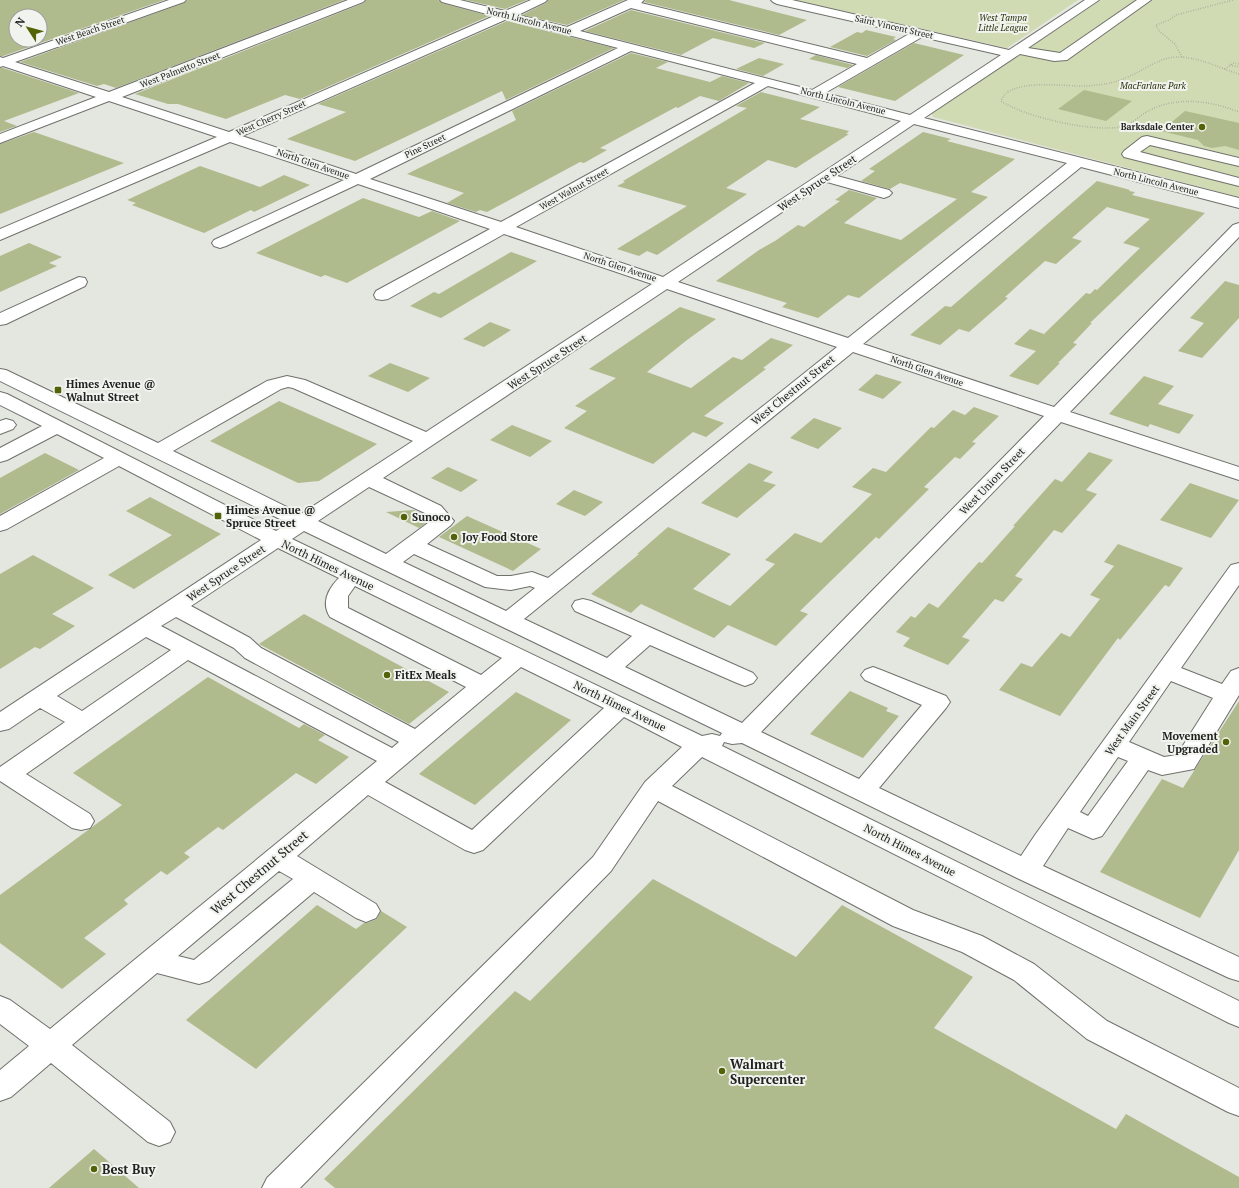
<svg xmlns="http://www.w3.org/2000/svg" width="1239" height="1188" font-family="'PT Serif',serif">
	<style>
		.green { fill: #d0dab3 }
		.building { fill: #afbb8c; fill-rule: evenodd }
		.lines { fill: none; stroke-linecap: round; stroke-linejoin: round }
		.minor-casing { stroke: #70716c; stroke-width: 2 }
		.path { stroke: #92938f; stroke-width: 1.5; stroke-dasharray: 0.5 2; stroke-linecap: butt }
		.minor { fill: #fff; fill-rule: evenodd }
		.poi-dot { fill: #536206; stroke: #f1f3ee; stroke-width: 1.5 }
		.labels { text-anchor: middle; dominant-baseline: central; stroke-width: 4; stroke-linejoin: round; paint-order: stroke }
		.far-park-label { font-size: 9px; font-style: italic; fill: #272e09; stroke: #f1f3ee }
		.far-street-label { font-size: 9px; fill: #212220; stroke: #f1f3ee }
		.far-poi-label { font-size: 9px; font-weight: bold; fill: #212220; stroke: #f1f3ee; text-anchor: end }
		.street-label { font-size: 11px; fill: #212220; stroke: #f1f3ee }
		.poi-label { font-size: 11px; font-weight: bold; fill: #212220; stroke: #f1f3ee; text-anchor: start }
		.near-street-label { font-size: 13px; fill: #212220; stroke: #f1f3ee }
		.near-poi-label { font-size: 13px; font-weight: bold; fill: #212220; stroke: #f1f3ee; text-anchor: start }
	</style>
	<rect width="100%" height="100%" fill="#e4e6e0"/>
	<!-- green -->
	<g class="green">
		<polygon points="795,0 1078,0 1007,48"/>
		<polygon points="1101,0 1239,0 1239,197 933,117 932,113"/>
	</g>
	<!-- building -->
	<g class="building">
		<path d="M0 0H164L3 56H0ZM16 16H40V40H16Z"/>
		<polygon points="188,0 344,0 116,88 104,84 97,86 20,62 184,3"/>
		<polygon points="366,0 438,0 442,3 489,16 300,99 285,95 226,119 178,104 168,104 135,94 364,3"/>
		<polygon points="466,0 527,0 505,9"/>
		<polygon points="548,0 624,0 567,25 522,15 546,3"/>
		<polygon points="646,0 729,0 807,20 779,35 644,2"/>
		<polygon points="631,10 765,43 754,48 713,38 681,55 585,31"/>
		<polygon points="507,21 614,48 506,100 502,91 355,161 287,139 346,112 318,104"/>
		<polygon points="866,30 896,37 893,39 896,40 867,56 830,47 857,32 862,33"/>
		<polygon points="914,43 964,55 895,101 838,87"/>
		<polygon points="631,53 668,62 656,68 710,82 722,76 749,83 719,101 700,96 678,108 676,107 600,148 607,150 584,163 580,162 487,212 480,210 476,212 447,203 464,193 407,174 516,120 512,111"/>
		<polygon points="816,55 853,65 847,68 809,59"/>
		<polygon points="759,58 784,64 763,76 736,69"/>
		<polygon points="0,68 3,68 79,93 4,121 17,126 0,132"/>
		<polygon points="1084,90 1132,101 1106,121 1058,109"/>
		<polygon points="761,92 820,107 800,119 849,131 846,134 849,134 796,168 768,160 726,188 747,194 657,255 647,251 639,256 617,249 687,206 617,186 625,182 623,181 747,108 736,106"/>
		<polygon points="1185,111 1239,123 1239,150 1225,146 1212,148 1204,146 1198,140 1161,131"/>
		<polygon points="34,132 124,163 0,214 0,144"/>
		<polygon points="923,132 951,139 947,141 1015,159 971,192 988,197 859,298 848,295 818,318 782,307 787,303 716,281 759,250 775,241 798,225 804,227 840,201 835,200 849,190 877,198 844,223 901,240 957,199 900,183 890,189 861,181 875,171 869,169"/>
		<polygon points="200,166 260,187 284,175 310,185 254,212 251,210 204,233 132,205 136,203 127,200"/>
		<polygon points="1097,181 1130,190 1129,191 1135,192 1132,195 1205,213 1090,323 1092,323 1073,343 1077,344 1058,363 1060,363 1038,385 1009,376 1036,351 1014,344 1030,329 1044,334 1086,293 1090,294 1095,289 1097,290 1140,248 1123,243 1150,219 1107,207 1072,238 1082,241 1056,264 1045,261 1005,297 1008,298 969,332 959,329 940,345 910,335 945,306 951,307"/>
		<polygon points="363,198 419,217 432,211 460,221 347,283 325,275 321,277 256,253"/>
		<polygon points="29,243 62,257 49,263 57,266 0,292 0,256"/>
		<polygon points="511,252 537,261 441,318 410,306 434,292 439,294"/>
		<polygon points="1225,281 1239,285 1239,318 1202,358 1178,351 1204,323 1190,318"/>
		<polygon points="680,307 716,319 687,340 647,372 691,388 733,357 742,360 771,338 793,345 763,368 766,369 704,416 724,423 706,437 693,432 653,464 564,428 587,411 575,406 616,378 589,369"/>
		<polygon points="490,322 511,330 484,347 463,339"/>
		<polygon points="390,363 430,378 408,392 368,376"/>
		<polygon points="876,374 902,382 883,399 858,390"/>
		<polygon points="1144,376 1174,386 1158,404 1194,415 1179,434 1150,424 1148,427 1109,414"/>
		<polygon points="279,401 377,444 319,481 298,483 210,441"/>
		<polygon points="974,407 999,416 972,442 976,443 960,459 955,457 924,487 929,489 879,539 876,537 800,611 808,614 776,646 728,625 714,638 641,604 631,613 591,594 639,554 637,554 668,527 731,554 693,589 730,606 775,564 765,560 795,533 821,543 872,494 852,487 873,468 886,472 931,427 934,428 953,410 965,415"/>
		<polygon points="814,418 842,428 818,449 790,438"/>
		<polygon points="512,425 552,441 530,457 490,440"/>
		<polygon points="1089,452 1113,460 1086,490 1097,494 1062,533 1054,530 1015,576 1023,579 1003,602 995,599 962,637 970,640 948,665 903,646 910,638 896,632 911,616 915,618 929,603 938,608 979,562 982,563 1015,526 1013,526 1055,479 1062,482"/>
		<polygon points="45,453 79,470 0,514 0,478"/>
		<polygon points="749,463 773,472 763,481 776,485 737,518 701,503"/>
		<polygon points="448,467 478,480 461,492 431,478"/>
		<polygon points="1190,483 1239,500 1211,538 1160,520"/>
		<polygon points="574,490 603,502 585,516 556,504"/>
		<polygon points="150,497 221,534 134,589 108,575 172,535 126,511"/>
		<polygon points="414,510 426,515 430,520 419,528 386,512"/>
		<polygon points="467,516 541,549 513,571 439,537"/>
		<polygon points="1118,544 1183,568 1169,587 1165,585 1120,640 1118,638 1060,716 999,690 1021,663 1032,667 1061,633 1070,637 1100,599 1090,595 1114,566 1104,562"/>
		<polygon points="33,555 94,588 52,614 75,626 40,649 35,647 0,669 0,574"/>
		<polygon points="304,614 449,692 409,724 259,644"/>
		<polygon points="208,677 299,728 304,724 325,735 318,740 349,757 316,784 296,773 223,830 218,827 184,853 190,857 167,875 161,871 124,900 128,904 84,938 106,954 62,989 0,943 0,895 122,805 73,773"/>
		<polygon points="850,691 888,708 886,711 899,716 863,758 810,734"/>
		<polygon points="516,692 571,720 475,805 419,774"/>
		<polygon points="1239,701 1239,850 1200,918 1100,872 1162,779 1183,788"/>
		<polygon points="653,879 796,957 842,905 973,977 934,1028 1116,1129 1126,1114 1239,1177 1239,1188 335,1188 324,1179 515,991 530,1001"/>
		<polygon points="317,905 356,929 364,923 367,923 377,919 381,911 407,927 256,1069 186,1020"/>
		<polygon points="94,1149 139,1188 49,1188"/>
	</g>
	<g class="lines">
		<!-- minor casing -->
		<g class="minor-casing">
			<g id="minor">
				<path d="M169 0H186L184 2 15 62 109 92 348 0H365L363 2 122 97 229 132 494 16 442 2 440 0H460L505 11 531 0H547L545 2 518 15 567 27 628 0H644L641 3 867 58 909 34 777 4 773 2 771 0H792L1009 50 1085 0H1099L1028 48 1060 53 1137 0H1151L1067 60 1054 61 1020 54 924 118 1239 198V208L1081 167 863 344 1054 407 1233 225 1239 223V237L1070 412 1239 467V480L1061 422 761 732 859 779 922 705 865 680 861 675 865 670 873 667 881 670 946 696 950 702 946 708 879 788 1021 856 1035 835 1231 565 1239 563V585L1181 668 1222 684 1231 671 1239 668V695L1194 769 1162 775 1148 770 1102 836 1093 839 1068 828 1043 866 1239 957V981L1229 978 1017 878 742 743 732 744 724 742 722 746 1239 1001V1027L1229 1023 702 757 672 786 913 910 982 936 1034 964 1107 1021 1239 1088V1116L1228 1112 1087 1039 1014 980 962 952 893 926 658 801 611 871 300 1188H262L267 1178 593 857 645 782 682 747 624 717 483 850 474 853 465 850 368 795 297 856 376 904 380 911 376 918 366 922 356 918 314 892 209 981 199 984 157 973 72 1045 170 1122 175 1132 170 1142 159 1146 148 1142 51 1063 11 1097 0 1101V1070L29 1046 0 1024V996L10 1000 50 1029 377 761 188 660 26 774 90 814 94 821 90 828 81 830 72 828 0 781V767L65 722 40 708 9 729 0 731V712L261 540 119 466 7 529 0 531V516L104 458 57 434 7 460 0 462V448L42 426 0 405V392L7 394 276 531 288 523 0 381V369L6 370 158 443 267 381 287 376 305 380 426 432 652 284 504 234 388 299 382 300 376 299 374 295 376 291 490 229 358 184 226 246 220 248 214 246 212 243 214 240 344 180 230 142 0 240V229L217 137 109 101 0 143V134L96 97 3 66 0 67V57L3 58ZM631 8 857 64 812 90 580 31ZM507 19 618 48 356 174 242 136ZM922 37 1001 55 910 115 825 93ZM631 51 755 83 501 222 370 179ZM768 86 901 121 663 277 516 227ZM914 124 1067 163 848 338 678 282 827 182 884 198 889 196 892 193 889 190 837 176ZM667 289 837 347 548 578 532 572 511 576H497L427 544 451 525 454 521 441 506 383 478ZM853 352 1044 416 742 723 625 667 650 645 737 683 745 686 753 683 757 678 753 673 591 601 583 599 575 601 572 606 575 611 632 636 607 658 524 619ZM288 387 293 388 413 441 301 514 173 451 281 389ZM369 487 427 514 432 520 386 554 318 521ZM304 531 722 733 720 736 712 734 702 736 292 539ZM278 548 339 578C328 589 321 603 330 617L466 687 415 729 261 648 250 638 191 606ZM414 554 485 587 511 590 530 586 535 588 506 611 403 562ZM355 586 502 658 481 675 348 608V596ZM176 617 234 648 245 658 399 742 392 748 161 626ZM146 637 171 650 82 711 57 696ZM521 667 604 708 472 830 385 782ZM1171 681 1213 698 1177 755 1164 757 1129 742ZM1118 757 1128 761 1088 816 1080 812ZM279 871 293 879 194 960 178 956Z"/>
				<polygon points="1147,136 1239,158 1239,166 1150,145 1140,152 1239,178 1239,186 1124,157 1122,154 1124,151 1142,137"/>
				<polygon points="79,277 85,278 87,282 85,286 6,324 0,325 0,313"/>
				<polygon points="6,419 13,421 16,425 13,429 0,434 0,421"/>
			</g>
		</g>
		<!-- path -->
		<g class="path">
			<polyline points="1182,57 1175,44 1158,30 1156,25 1169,20 1176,15 1233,0"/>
			<polyline points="1230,65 1239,67"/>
			<polyline points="1225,69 1233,63 1239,64"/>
			<path d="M1239 74C1219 68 1199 57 1178 57 1160 57 1146 69 1130 76 1116 83 1102 85 1086 86 1067 87 1008 77 1001 101 1024 117 1098 134 1124 126 1134 123 1141 114 1150 110 1178 96 1211 101 1239 112"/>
		</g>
		<!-- minor -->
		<use href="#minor" class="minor"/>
	</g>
	<!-- markers -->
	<g class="poi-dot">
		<circle cx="1202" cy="127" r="4"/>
		<rect x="54" y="386" width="8" height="8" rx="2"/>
		<rect x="214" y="512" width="8" height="8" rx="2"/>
		<circle cx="404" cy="517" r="4"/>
		<circle cx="454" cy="537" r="4"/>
		<circle cx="387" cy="675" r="4"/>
		<circle cx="1226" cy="742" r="4"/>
		<circle cx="722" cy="1071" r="4"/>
		<circle cx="94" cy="1169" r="4"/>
	</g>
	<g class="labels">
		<!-- far-park labels -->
		<g class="far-park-label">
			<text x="1003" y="18">West Tampa<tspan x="1003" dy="10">Little League</tspan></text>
			<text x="1153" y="86">MacFarlane Park</text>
		</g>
		<!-- far-street labels -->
		<g class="far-street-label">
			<text transform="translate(529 21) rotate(14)">North Lincoln Avenue</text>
			<text transform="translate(894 27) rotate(13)">Saint Vincent Street</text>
			<text transform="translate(90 31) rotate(-19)">West Beach Street</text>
			<text transform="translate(180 70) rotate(-21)">West Palmetto Street</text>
			<text transform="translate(843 101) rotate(14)">North Lincoln Avenue</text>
			<text transform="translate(271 118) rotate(-24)">West Cherry Street</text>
			<text transform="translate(425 146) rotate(-26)">Pine Street</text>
			<text transform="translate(313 164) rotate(19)">North Glen Avenue</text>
			<text transform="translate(1156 182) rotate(14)">North Lincoln Avenue</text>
			<text transform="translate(574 189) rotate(-29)">West Walnut Street</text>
			<text transform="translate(620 267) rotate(18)">North Glen Avenue</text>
			<text transform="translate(927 371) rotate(19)">North Glen Avenue</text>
		</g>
		<!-- far-poi labels -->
		<g class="far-poi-label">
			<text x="1194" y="127">Barksdale Center</text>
		</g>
		<!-- street labels -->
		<g class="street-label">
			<text transform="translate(817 183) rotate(-34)">West Spruce Street</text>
			<text transform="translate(547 362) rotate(-33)">West Spruce Street</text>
			<text transform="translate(793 390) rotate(-39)">West Chestnut Street</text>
			<text transform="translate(992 481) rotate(-46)">West Union Street</text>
			<text transform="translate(328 565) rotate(26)">North Himes Avenue</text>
			<text transform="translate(226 573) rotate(-34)">West Spruce Street</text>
			<text transform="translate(620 706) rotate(26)">North Himes Avenue</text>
			<text transform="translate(1132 720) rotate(-54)">West Main Street</text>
			<text transform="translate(910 850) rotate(27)">North Himes Avenue</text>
		</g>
		<!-- poi labels -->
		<g class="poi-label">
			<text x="66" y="384">Himes Avenue @<tspan x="66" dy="13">Walnut Street</tspan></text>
			<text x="226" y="510">Himes Avenue @<tspan x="226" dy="13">Spruce Street</tspan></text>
			<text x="412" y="517">Sunoco</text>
			<text x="462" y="537">Joy Food Store</text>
			<text x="395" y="675">FitEx Meals</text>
			<text x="1218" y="736" text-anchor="end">Movement<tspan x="1218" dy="13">Upgraded</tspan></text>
		</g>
		<!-- near-street labels -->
		<g class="near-street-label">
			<text transform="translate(259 872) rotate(-40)">West Chestnut Street</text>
		</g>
		<!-- near-poi labels -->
		<g class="near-poi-label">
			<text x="730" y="1064">Walmart<tspan x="730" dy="15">Supercenter</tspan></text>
			<text x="102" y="1169">Best Buy</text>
		</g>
	</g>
	<!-- north arrow -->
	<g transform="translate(28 28) rotate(306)"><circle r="19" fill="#f1f3ee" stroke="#9e9f9c"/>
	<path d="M0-3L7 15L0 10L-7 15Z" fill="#536206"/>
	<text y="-6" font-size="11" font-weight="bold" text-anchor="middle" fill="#212220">N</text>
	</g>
</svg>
